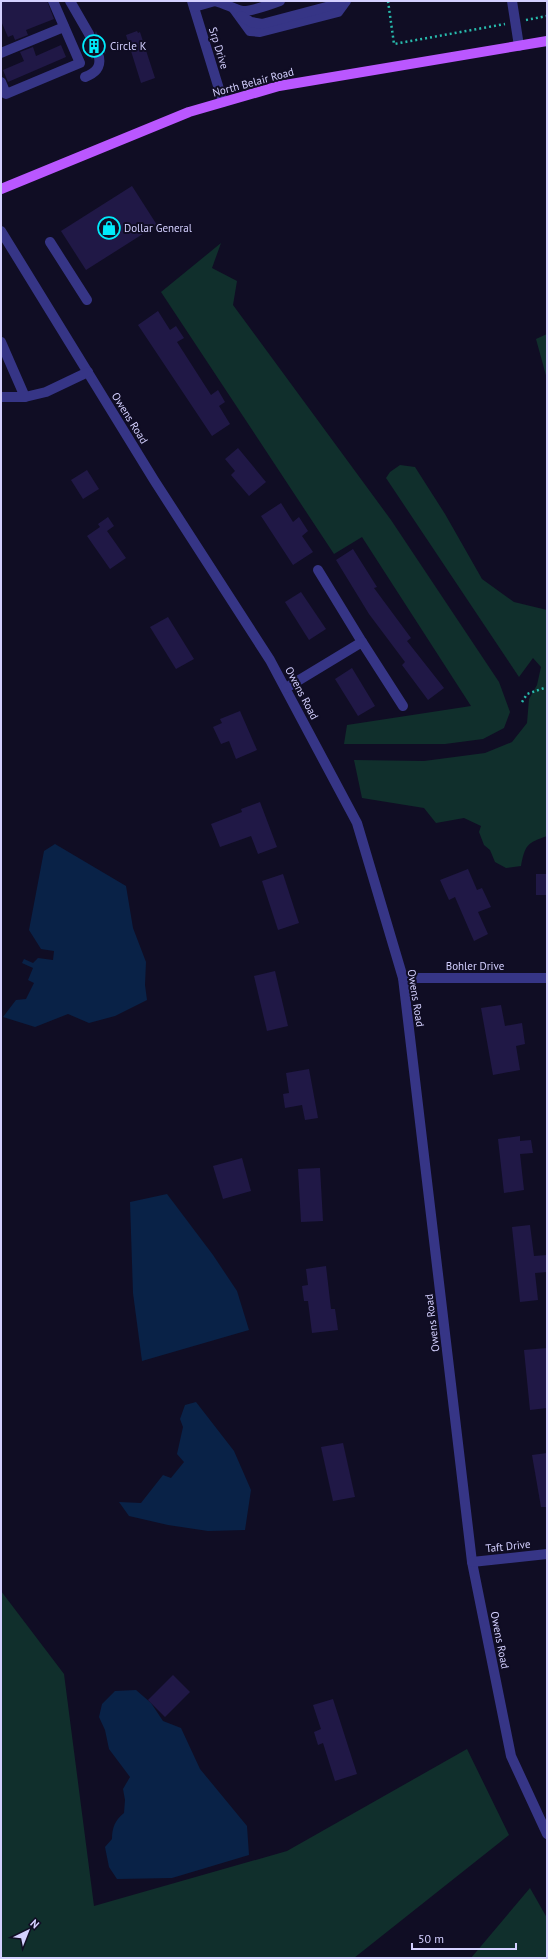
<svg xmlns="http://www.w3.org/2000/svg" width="548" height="1959" font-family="'PT Sans',sans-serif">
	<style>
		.green { fill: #102f2c }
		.water { fill: #092247 }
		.building { fill: #201846 }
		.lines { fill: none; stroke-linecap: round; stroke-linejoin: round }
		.minor-tunnel { stroke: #2d2a45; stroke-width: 10; stroke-dasharray: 10 5; stroke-linecap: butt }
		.path { stroke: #28bbad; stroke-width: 2.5; stroke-dasharray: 2 3; stroke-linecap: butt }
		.minor { stroke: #363586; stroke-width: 10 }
		.major { stroke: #ba57ff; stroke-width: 10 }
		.labels { text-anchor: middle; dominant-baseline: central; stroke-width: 4; stroke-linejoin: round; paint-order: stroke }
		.poi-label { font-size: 11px; fill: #d4d0ff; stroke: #100d24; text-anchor: start }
		.street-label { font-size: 11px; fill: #d4d0ff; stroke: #100d24 }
	</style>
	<rect width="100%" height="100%" fill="#100d24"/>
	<!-- green -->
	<g class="green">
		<polygon points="221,243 212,268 237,281 233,305 391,520 499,682 510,712 504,728 483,739 445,744 344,744 347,725 471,706 362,537 334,554 161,292"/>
		<polygon points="547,334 547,379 536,339"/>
		<path d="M400 465 415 467 445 514 482 579 514 602 547 610V836C527 843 525 845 521 866L506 868 495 862 490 850 484 845 479 832 481 826 464 818 436 823 424 808 362 798 354 760 424 761 485 753 512 742 527 723 529 699 537 685 541 667 533 658 519 677 386 478 390 472Z"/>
		<polygon points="1,1591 64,1674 94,1906 287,1851 467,1749 509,1835 354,1958 1,1958"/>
		<polygon points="530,1888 547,1918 547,1958 471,1958"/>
	</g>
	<!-- water -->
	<g class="water">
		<polygon points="55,844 126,886 133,928 146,962 145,985 147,1000 115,1016 89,1023 68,1014 35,1027 3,1017 16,1000 26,999 34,983 28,980 33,968 22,963 24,959 33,963 38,958 53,960 54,951 41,949 29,930 44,851"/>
		<polygon points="167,1194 213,1255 237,1291 249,1330 142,1361 133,1293 130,1202"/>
		<polygon points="196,1402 234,1451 251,1490 245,1530 208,1531 168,1525 129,1516 119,1502 141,1503 163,1475 171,1478 184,1462 177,1454 183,1427 180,1419 185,1405"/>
		<path d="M136 1690 151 1703 163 1721 181 1728 200 1769 247 1826 249 1855 172 1878 117 1879 109 1867 105 1847 112 1839C112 1828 115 1820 124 1813L125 1800 123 1789 130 1777 109 1749 105 1730 99 1717 102 1704 115 1691Z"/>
	</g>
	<!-- building -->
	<g class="building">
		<polygon points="1,1 47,1 54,19 26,30 28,35 15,40 13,35 8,37 1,21"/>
		<polygon points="96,31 106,54 101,51 96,52 92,60 83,37 86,40 92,40"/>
		<polygon points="137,31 138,33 140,32 155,78 141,83 126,35"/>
		<polygon points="61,45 66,57 8,82 3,70 24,61 20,52 33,47 36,56"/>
		<polygon points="132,186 157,225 86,270 61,231"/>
		<polygon points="158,311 170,330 176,326 184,338 177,342 211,395 218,390 225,402 219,406 230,424 212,436 138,325"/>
		<polygon points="238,448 266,482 249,496 231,475 235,471 225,459"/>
		<polygon points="87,470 99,489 83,499 71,480"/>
		<polygon points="281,503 293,522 299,517 308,531 302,536 313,552 293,565 261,516"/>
		<polygon points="108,517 114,526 107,531 126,558 110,569 87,536 100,527 98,524"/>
		<polygon points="353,549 377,587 374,588 411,638 407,641 444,688 428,700 402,665 405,662 369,614 336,560"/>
		<polygon points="301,592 326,629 309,640 285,602"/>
		<polygon points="168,617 194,659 176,669 150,627"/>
		<polygon points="352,668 375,706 358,716 335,679"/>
		<polygon points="240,711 257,750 236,759 229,741 221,744 213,727 222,723 220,719"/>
		<polygon points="260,802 277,847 258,854 251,836 220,847 211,824 242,812 241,809"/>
		<polygon points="468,869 477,890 482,888 491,907 478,912 488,934 474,941 455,897 449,900 440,880"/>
		<polygon points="283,874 299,923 278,930 262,881"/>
		<rect x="536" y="874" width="11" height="21"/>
		<polygon points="275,971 288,1026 267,1031 254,976"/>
		<polygon points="501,1005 505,1026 522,1023 525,1044 516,1046 520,1070 493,1075 481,1008"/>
		<polygon points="309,1069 318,1118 305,1120 302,1105 285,1108 283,1094 289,1093 286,1073"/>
		<polygon points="520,1136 520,1141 531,1140 533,1153 520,1154 524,1190 504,1193 498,1139"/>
		<polygon points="242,1158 251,1191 223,1199 213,1166"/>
		<polygon points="320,1168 323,1221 301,1222 298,1169"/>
		<polygon points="530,1225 534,1256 547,1255 547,1272 535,1273 538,1300 520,1302 512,1227"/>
		<polygon points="326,1266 331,1309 335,1309 338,1330 312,1333 308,1301 304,1301 302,1286 308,1285 306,1269"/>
		<polygon points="547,1348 547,1408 530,1410 524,1350"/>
		<polygon points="343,1443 355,1497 333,1501 321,1447"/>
		<polygon points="547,1453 547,1507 541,1507 532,1455"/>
		<polygon points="173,1675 190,1692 165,1717 148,1700"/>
		<polygon points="333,1699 357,1774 335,1781 323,1743 318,1745 314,1732 321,1729 313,1705"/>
	</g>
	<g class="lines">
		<!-- minor-tunnel -->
		<polyline class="minor-tunnel" points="89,34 99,57"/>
		<!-- path -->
		<g class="path">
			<polyline points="388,1 394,44 505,24"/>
			<polyline points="526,20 547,16"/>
			<polyline points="522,702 527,694 547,687"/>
		</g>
		<!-- minor -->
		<g class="minor">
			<polyline points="70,1 89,34"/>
			<polyline points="192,1 223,102"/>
			<path d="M215 1C225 3 233 9 242 11 251 12 271 4 280 1"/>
			<polyline points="512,1 519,46"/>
			<polyline points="194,7 215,1"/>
			<polyline points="234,9 250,31 260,32 338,12 346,1"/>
			<polyline points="241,16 251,22 262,24 330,6 341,1"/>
			<polyline points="1,53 64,27"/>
			<path d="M85 77C95 73 101 68 99 57"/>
			<polyline points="1,82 6,94 80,63 53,1"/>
			<polyline points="1,231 154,480 270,660 357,823 403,978 472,1562 511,1756 547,1834"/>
			<polyline points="50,242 87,300"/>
			<polyline points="1,342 25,397"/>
			<polyline points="1,397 25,397 46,392 88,372"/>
			<polyline points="318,570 362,642"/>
			<polyline points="286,688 362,642 403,706"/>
			<polyline points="403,978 547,978"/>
			<polyline points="472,1562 547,1554"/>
		</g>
		<!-- major -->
		<polyline class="major" points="1,189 189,112 279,86 547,41"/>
	</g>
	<!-- icons -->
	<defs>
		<g id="building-ring" transform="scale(1.15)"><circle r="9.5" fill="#100d24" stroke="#00ebfb" stroke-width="1.5"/><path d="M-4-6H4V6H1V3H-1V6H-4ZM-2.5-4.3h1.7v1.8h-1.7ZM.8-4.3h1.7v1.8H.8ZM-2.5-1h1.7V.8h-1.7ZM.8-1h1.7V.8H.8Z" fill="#00ebfb"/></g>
		<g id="shop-ring" transform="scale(1.15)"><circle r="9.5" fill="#100d24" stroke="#00ebfb" stroke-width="1.5"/><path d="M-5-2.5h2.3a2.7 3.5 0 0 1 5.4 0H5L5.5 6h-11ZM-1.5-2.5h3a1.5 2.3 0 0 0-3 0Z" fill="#00ebfb"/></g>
	</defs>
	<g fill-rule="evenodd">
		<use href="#building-ring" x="94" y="46"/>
		<use href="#shop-ring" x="109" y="228"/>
	</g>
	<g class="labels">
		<!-- poi labels -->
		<g class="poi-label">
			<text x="110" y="46">Circle K</text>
			<text x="124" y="228">Dollar General</text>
		</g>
		<!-- street labels -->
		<g class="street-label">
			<text transform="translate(219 48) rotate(73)">Srp Drive</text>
			<text transform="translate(253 82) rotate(-15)">North Belair Road</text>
			<text transform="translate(130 418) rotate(58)">Owens Road</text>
			<text transform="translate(302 693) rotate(62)">Owens Road</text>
			<text x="475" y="966">Bohler Drive</text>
			<text transform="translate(416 998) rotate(81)">Owens Road</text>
			<text transform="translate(432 1323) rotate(-97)">Owens Road</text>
			<text transform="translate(508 1546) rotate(-6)">Taft Drive</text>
			<text transform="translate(500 1640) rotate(79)">Owens Road</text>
		</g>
	</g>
	<!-- border -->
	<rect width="548" height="1959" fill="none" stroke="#d4d0ff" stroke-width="4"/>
	<!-- north arrow -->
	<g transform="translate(28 1931) rotate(43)" stroke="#100d24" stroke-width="3" paint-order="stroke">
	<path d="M0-3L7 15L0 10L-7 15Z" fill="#d4d0ff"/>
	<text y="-6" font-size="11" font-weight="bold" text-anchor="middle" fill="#d4d0ff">N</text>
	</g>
	<!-- scale -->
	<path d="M412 1943v6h104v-6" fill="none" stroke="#d4d0ff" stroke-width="2"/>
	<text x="418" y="1943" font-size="12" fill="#d4d0ff" stroke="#100d24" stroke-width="3" paint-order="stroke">50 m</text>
</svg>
